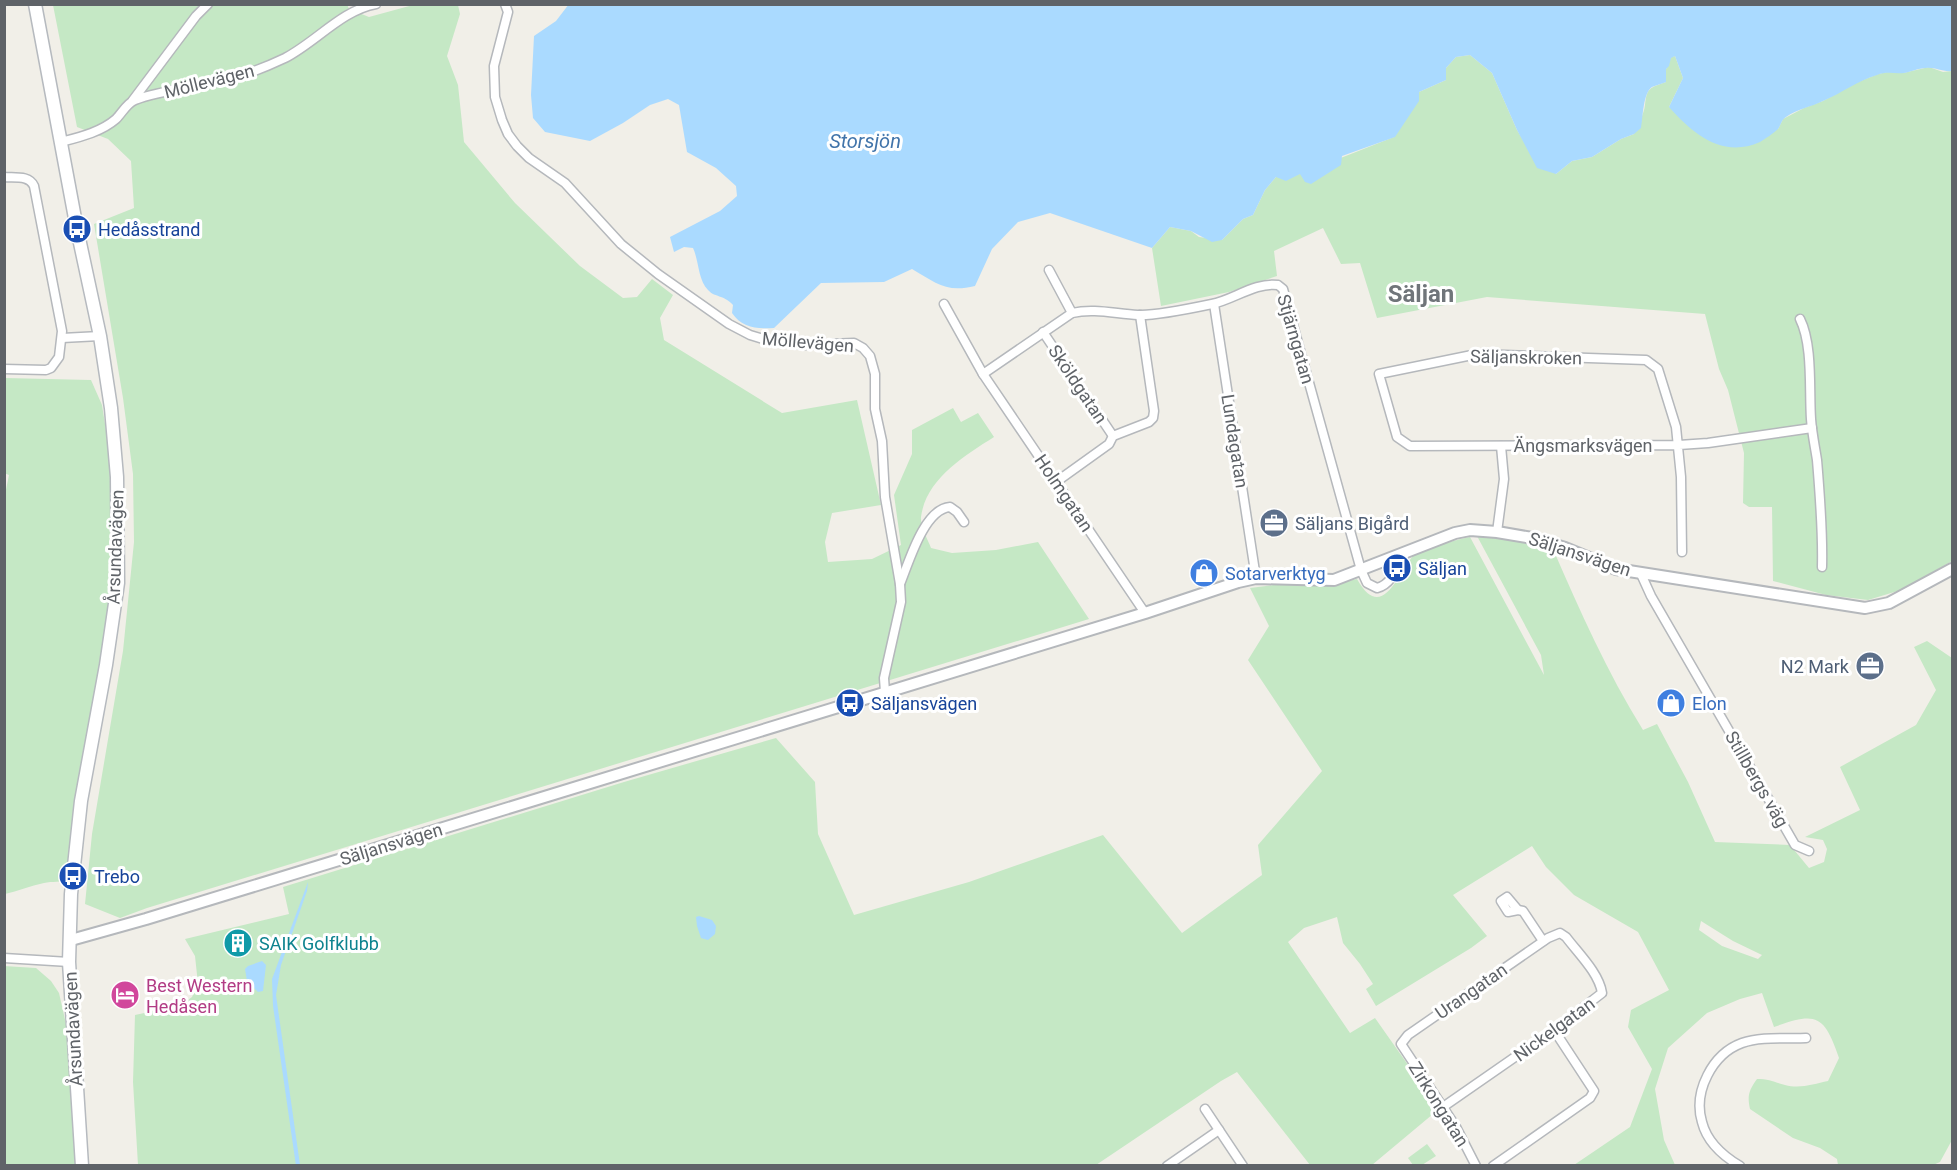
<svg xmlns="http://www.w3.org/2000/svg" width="1957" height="1170" font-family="Roboto,sans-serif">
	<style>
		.green { fill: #c5e8c5; fill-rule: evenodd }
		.water { fill: #aadaff }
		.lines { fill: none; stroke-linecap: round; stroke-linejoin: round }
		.minor-casing { stroke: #b5b8bc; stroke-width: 11 }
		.tertiary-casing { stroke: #b5b8bc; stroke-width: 14 }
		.secondary-casing { stroke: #b6babf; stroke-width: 15 }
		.minor { stroke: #fff; stroke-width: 8 }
		.tertiary { stroke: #fff; stroke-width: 10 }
		.secondary { stroke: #fff; stroke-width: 12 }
		.labels { text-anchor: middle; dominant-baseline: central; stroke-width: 6; stroke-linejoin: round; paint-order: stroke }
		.street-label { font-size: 18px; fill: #5f6368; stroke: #fff }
		.transit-label { font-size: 18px; fill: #164399; stroke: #fff; text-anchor: start }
		.service-label { font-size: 18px; fill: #4e5e75; stroke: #fff; text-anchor: start }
		.shop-label { font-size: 18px; fill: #366cbe; stroke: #fff; text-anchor: start }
		.culture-label { font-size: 18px; fill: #0d838f; stroke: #fff; text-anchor: start }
		.hotel-label { font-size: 18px; fill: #b23c85; stroke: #fff; text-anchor: start }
		.water-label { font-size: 20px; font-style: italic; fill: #4174aa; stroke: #fff }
		.district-label { font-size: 24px; font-weight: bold; fill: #70757a; stroke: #fff }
	</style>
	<rect width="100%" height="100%" fill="#f1efe8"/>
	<!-- green -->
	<g class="green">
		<path d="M347 4 349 9 369 17 413 5H458L460 14 447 56 458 85 464 142 515 203 580 266 623 298 637 297 652 279 673 295 660 318 664 340 782 413 857 400 881 505 832 513 825 542 828 562 872 559 901 545 894 495 912 454V430L953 408 961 422 978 413 994 437C964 456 926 479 921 517 920 526 928 540 931 548L952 553 996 550 1038 542 1089 619 147 908 120 918 85 904 92 834 123 651 134 542 133 474 123 398 94 224 134 208 131 161 108 139 77 127 53 5Z"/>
		<path d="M1470 55 1492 73 1517 130 1526 145 1556 174 1572 161 1592 157 1621 139 1634 134C1638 125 1644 114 1645 105 1647 88 1649 88 1666 82V69L1671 57 1675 56 1683 78 1669 107 1778 129 1783 119 1804 108 1823 101 1858 82 1878 74 1891 71 1903 73 1929 67 1943 72 1952 71V561L1901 590 1868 600 1826 595 1773 581 1772 507H1749L1743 503 1744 453 1728 390 1719 369 1705 314 1487 297 1377 318 1360 263 1341 264 1323 228 1274 251 1277 276 1229 292 1161 306 1152 248 1170 227 1191 231 1199 237 1222 240 1243 219 1253 215 1265 190 1276 177 1300 174 1394 137 1419 92 1446 80V68L1456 57Z"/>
		<path d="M5 378 91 380 102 405 114 481 112 585 69 879C61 883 52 881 44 883 30 886 18 891 5 894L4 499 9 475 4 473Z"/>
		<path d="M1477 536 1509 537 1553 549C1580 611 1607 672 1643 730L1657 724 1688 782 1715 842 1790 845 1809 868 1824 862 1827 849 1823 840 1805 837 1860 810 1840 767 1916 725 1936 690 1914 647 1927 641 1952 658V1140L1940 1162 1933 1165H1838L1837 1159 1820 1148 1793 1138 1750 1109C1747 1096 1749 1090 1757 1079 1769 1079 1774 1082 1785 1085 1800 1089 1814 1084 1828 1081L1839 1058C1824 1014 1816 1012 1774 1027L1762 993 1740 999 1707 1013 1668 1048 1655 1089 1664 1140 1675 1165H1574L1630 1127 1652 1069 1628 1027 1631 1010 1669 990 1638 932 1574 895 1546 867 1532 846 1453 895 1487 936 1471 948 1376 1006 1366 989 1373 984 1360 964 1343 943 1337 917 1304 928 1288 942 1350 1033 1375 1018 1439 1109 1372 1165H1310L1237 1072 1221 1081 1096 1165H138L133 1082 135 1015 181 1005 192 997 198 984 195 956 185 939 289 914 283 887 624 782 776 738 815 782 818 834 854 915 969 882 1103 835 1182 933 1262 875 1258 845 1322 771 1248 660 1269 626 1250 588 1281 584 1330 585 1357 579C1382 624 1398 573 1413 556 1419 551 1461 538 1470 537L1544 675 1541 655ZM1701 921 1733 941 1762 955 1758 959 1722 946 1699 930Z"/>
		<polygon points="4,966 36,968 51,981 59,993 66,1024 75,1165 5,1165"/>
		<polygon points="1427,1144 1436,1156 1422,1165 1413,1165 1408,1158"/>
	</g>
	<!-- water -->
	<g class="water">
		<path d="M569 4H1952V71C1942 72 1935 67 1926 68 1918 68 1911 72 1904 73 1894 74 1887 71 1877 75 1857 81 1842 93 1823 101 1811 107 1797 109 1786 117 1781 120 1781 125 1778 129 1774 133 1765 139 1760 142 1722 159 1692 133 1669 107L1683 78 1675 56 1671 58 1669 66 1666 69V82C1662 84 1656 85 1652 87 1643 93 1643 117 1641 128L1634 134 1621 139 1592 157 1572 161 1556 174 1537 168 1517 130 1492 73 1470 55 1456 57 1446 68V80L1419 92V101L1395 137 1342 156 1341 165 1311 184 1305 182 1300 174 1286 181 1276 177 1265 190 1253 215 1243 219 1222 240 1212 242 1191 231 1170 227 1152 248 1050 213 1018 222 992 249 975 286C946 293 936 283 912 269L884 282 821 283 774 328C757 329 742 328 732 313L733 305C723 294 715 298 708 290 698 280 699 261 693 248L684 247 674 252 670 237 720 211 737 196 736 186 716 168 687 152 679 105 668 99 650 105 623 123 590 141 545 132 533 118 531 95 534 36 556 21Z"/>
		<polygon points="308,882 307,891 281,965 276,995 300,1165 296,1166 273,1006 272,979"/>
		<polygon points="699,916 712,920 716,926 715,934 708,940 701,938 697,926 696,917"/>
		<polygon points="262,961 266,965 263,991 258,992 247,981 245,969 248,966"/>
	</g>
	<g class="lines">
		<!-- minor casing -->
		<g class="minor-casing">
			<g id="minor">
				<polyline points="505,4 508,12 494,66 495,97 502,120 508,134 517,146 529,158 565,183 621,244 658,274 729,324 750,335 773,342 805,345 854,343 863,348 870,356 875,374 875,409 882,441 885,497 900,584 901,602 884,678 885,692"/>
				<polyline points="133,100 196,16 208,4"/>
				<path d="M61 142C80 137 101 132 116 119 122 113 127 103 135 100 164 89 196 88 225 80 246 75 266 67 285 58 316 42 342 10 376 4"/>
				<path d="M4 177C15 178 29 175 34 186L62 331 59 357 51 368 46 370 4 369"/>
				<polyline points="1049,270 1072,313"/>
				<path d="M944 304 983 374 1072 313C1094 308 1116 314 1138 315 1155 316 1193 308 1212 304 1233 300 1255 282 1278 285L1283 289 1361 570 1367 583 1377 588C1392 585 1399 564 1406 552"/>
				<polyline points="1214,304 1256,578"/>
				<path d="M1800 319C1813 345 1809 390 1811 419 1812 433 1815 447 1817 460 1820 496 1823 531 1822 567"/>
				<polyline points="1043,332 1113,436"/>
				<polyline points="62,338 100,336"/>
				<polyline points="983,374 1145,613"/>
				<polyline points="1056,482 1109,444 1113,436 1149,422 1153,418 1154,411 1140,315"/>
				<polyline points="1497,532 1504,479 1501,446"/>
				<polyline points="1682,552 1681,477 1676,427 1658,369 1646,360 1477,354 1379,374 1397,437 1410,446 1679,445 1708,443 1812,428"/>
				<polyline points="1641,574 1651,596 1795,845 1809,851"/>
				<path d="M900 584C909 562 924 509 950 507L957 512 964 522"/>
				<polyline points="1518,910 1508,912 1501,901 1507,897 1518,910 1523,911 1543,941"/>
				<polyline points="4,958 69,962"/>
				<path d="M1443 1107 1554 1030 1602 993C1599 973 1578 953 1566 937L1560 933 1548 938 1408 1035 1401 1044 1456 1127 1476 1166"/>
				<polyline points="1205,1109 1243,1166"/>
				<polyline points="1167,1166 1219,1130"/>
				<polyline points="1493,1166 1590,1098 1594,1091 1554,1030"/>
				<path d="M1740 1166C1723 1156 1707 1142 1702 1122 1693 1092 1712 1054 1742 1043 1761 1036 1786 1039 1806 1038"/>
			</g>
		</g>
		<!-- tertiary casing -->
		<g class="tertiary-casing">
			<polyline id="tertiary" points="71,940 146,919 1145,613 1238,582 1256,578 1334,580 1455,533 1470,530 1497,532 1532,538 1565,548 1616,569 1865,608 1889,603 1952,569"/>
		</g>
		<!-- secondary casing -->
		<g class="secondary-casing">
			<polyline id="secondary" points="35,4 77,229 100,336 111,408 117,477 118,583 106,665 81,801 71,894 69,962 82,1166"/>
		</g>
		<!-- minor -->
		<use href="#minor" class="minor"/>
		<!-- tertiary -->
		<use href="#tertiary" class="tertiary"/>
		<!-- secondary -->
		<use href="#secondary" class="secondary"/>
	</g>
	<!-- icons -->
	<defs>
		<g id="bus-disc" transform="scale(1.5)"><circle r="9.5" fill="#1a4fb4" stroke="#fff"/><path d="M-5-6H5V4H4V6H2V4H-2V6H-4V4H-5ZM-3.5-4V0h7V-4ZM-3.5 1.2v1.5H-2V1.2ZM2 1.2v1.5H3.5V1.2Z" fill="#fff"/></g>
		<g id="office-disc" transform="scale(1.5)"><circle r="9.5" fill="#5c6f8a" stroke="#fff"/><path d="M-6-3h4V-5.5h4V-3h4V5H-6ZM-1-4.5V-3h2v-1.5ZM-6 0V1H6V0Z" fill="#fff"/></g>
		<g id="shop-disc" transform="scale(1.5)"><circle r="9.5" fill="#3f7fe0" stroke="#fff"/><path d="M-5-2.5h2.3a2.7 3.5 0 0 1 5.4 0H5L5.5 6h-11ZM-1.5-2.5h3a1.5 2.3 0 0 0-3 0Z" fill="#fff"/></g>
		<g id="building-disc" transform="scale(1.5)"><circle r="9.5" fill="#0f9aa8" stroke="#fff"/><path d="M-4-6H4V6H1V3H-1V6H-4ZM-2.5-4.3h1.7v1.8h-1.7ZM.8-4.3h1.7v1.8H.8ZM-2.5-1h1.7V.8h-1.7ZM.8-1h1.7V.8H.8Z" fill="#fff"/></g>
		<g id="hotel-disc" transform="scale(1.5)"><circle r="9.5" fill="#d1479c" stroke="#fff"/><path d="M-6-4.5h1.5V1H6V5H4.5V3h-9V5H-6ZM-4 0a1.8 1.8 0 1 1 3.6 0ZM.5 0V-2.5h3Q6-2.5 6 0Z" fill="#fff"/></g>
	</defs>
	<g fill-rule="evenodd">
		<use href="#bus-disc" x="77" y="229"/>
		<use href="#office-disc" x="1274" y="523"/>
		<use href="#bus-disc" x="1397" y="568"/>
		<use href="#shop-disc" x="1204" y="573"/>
		<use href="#office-disc" x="1870" y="666"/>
		<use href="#bus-disc" x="850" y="703"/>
		<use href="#shop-disc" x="1671" y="703"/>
		<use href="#bus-disc" x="73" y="876"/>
		<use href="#building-disc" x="238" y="943"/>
		<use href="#hotel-disc" x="125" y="995"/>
	</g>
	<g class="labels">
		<!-- street labels -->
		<g class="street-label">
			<text transform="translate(209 81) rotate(-14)">Möllevägen</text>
			<text transform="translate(1296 339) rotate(74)">Stjärngatan</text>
			<text transform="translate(808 342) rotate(5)">Möllevägen</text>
			<text transform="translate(1526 357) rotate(1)">Säljanskroken</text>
			<text transform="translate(1078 384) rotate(56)">Sköldgatan</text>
			<text transform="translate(1235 441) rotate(81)">Lundagatan</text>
			<text x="1583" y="445">Ängsmarksvägen</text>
			<text transform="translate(1064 493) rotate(56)">Holmgatan</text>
			<text transform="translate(115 547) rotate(-88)">Årsundavägen</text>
			<text transform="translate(1580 554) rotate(18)">Säljansvägen</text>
			<text transform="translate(1757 779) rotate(60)">Stillbergs väg</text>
			<text transform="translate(391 844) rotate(-17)">Säljansvägen</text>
			<text transform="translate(1471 991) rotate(-35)">Urangatan</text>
			<text transform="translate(73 1029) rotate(-93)">Årsundavägen</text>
			<text transform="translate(1554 1029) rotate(-36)">Nickelgatan</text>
			<text transform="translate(1439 1104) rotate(58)">Zirkongatan</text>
		</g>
		<!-- transit labels -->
		<g class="transit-label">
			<text x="98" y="229">Hedåsstrand</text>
			<text x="1418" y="568">Säljan</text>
			<text x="871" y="703">Säljansvägen</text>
			<text x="94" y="876">Trebo</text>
		</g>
		<!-- service labels -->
		<g class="service-label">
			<text x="1295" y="523">Säljans Bigård</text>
			<text x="1849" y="666" text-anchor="end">N2 Mark</text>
		</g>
		<!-- shop labels -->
		<g class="shop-label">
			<text x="1225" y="573">Sotarverktyg</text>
			<text x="1692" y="703">Elon</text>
		</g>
		<!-- culture labels -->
		<g class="culture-label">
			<text x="259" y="943">SAIK Golfklubb</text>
		</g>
		<!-- hotel labels -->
		<g class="hotel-label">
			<text x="146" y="985">Best Western<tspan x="146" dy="21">Hedåsen</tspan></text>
		</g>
		<!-- water labels -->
		<g class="water-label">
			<text x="865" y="141">Storsjön</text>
		</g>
		<!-- district labels -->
		<g class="district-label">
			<text x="1421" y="294">Säljan</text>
		</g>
	</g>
	<!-- border -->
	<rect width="1957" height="1170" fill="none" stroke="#5f6368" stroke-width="12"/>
</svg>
